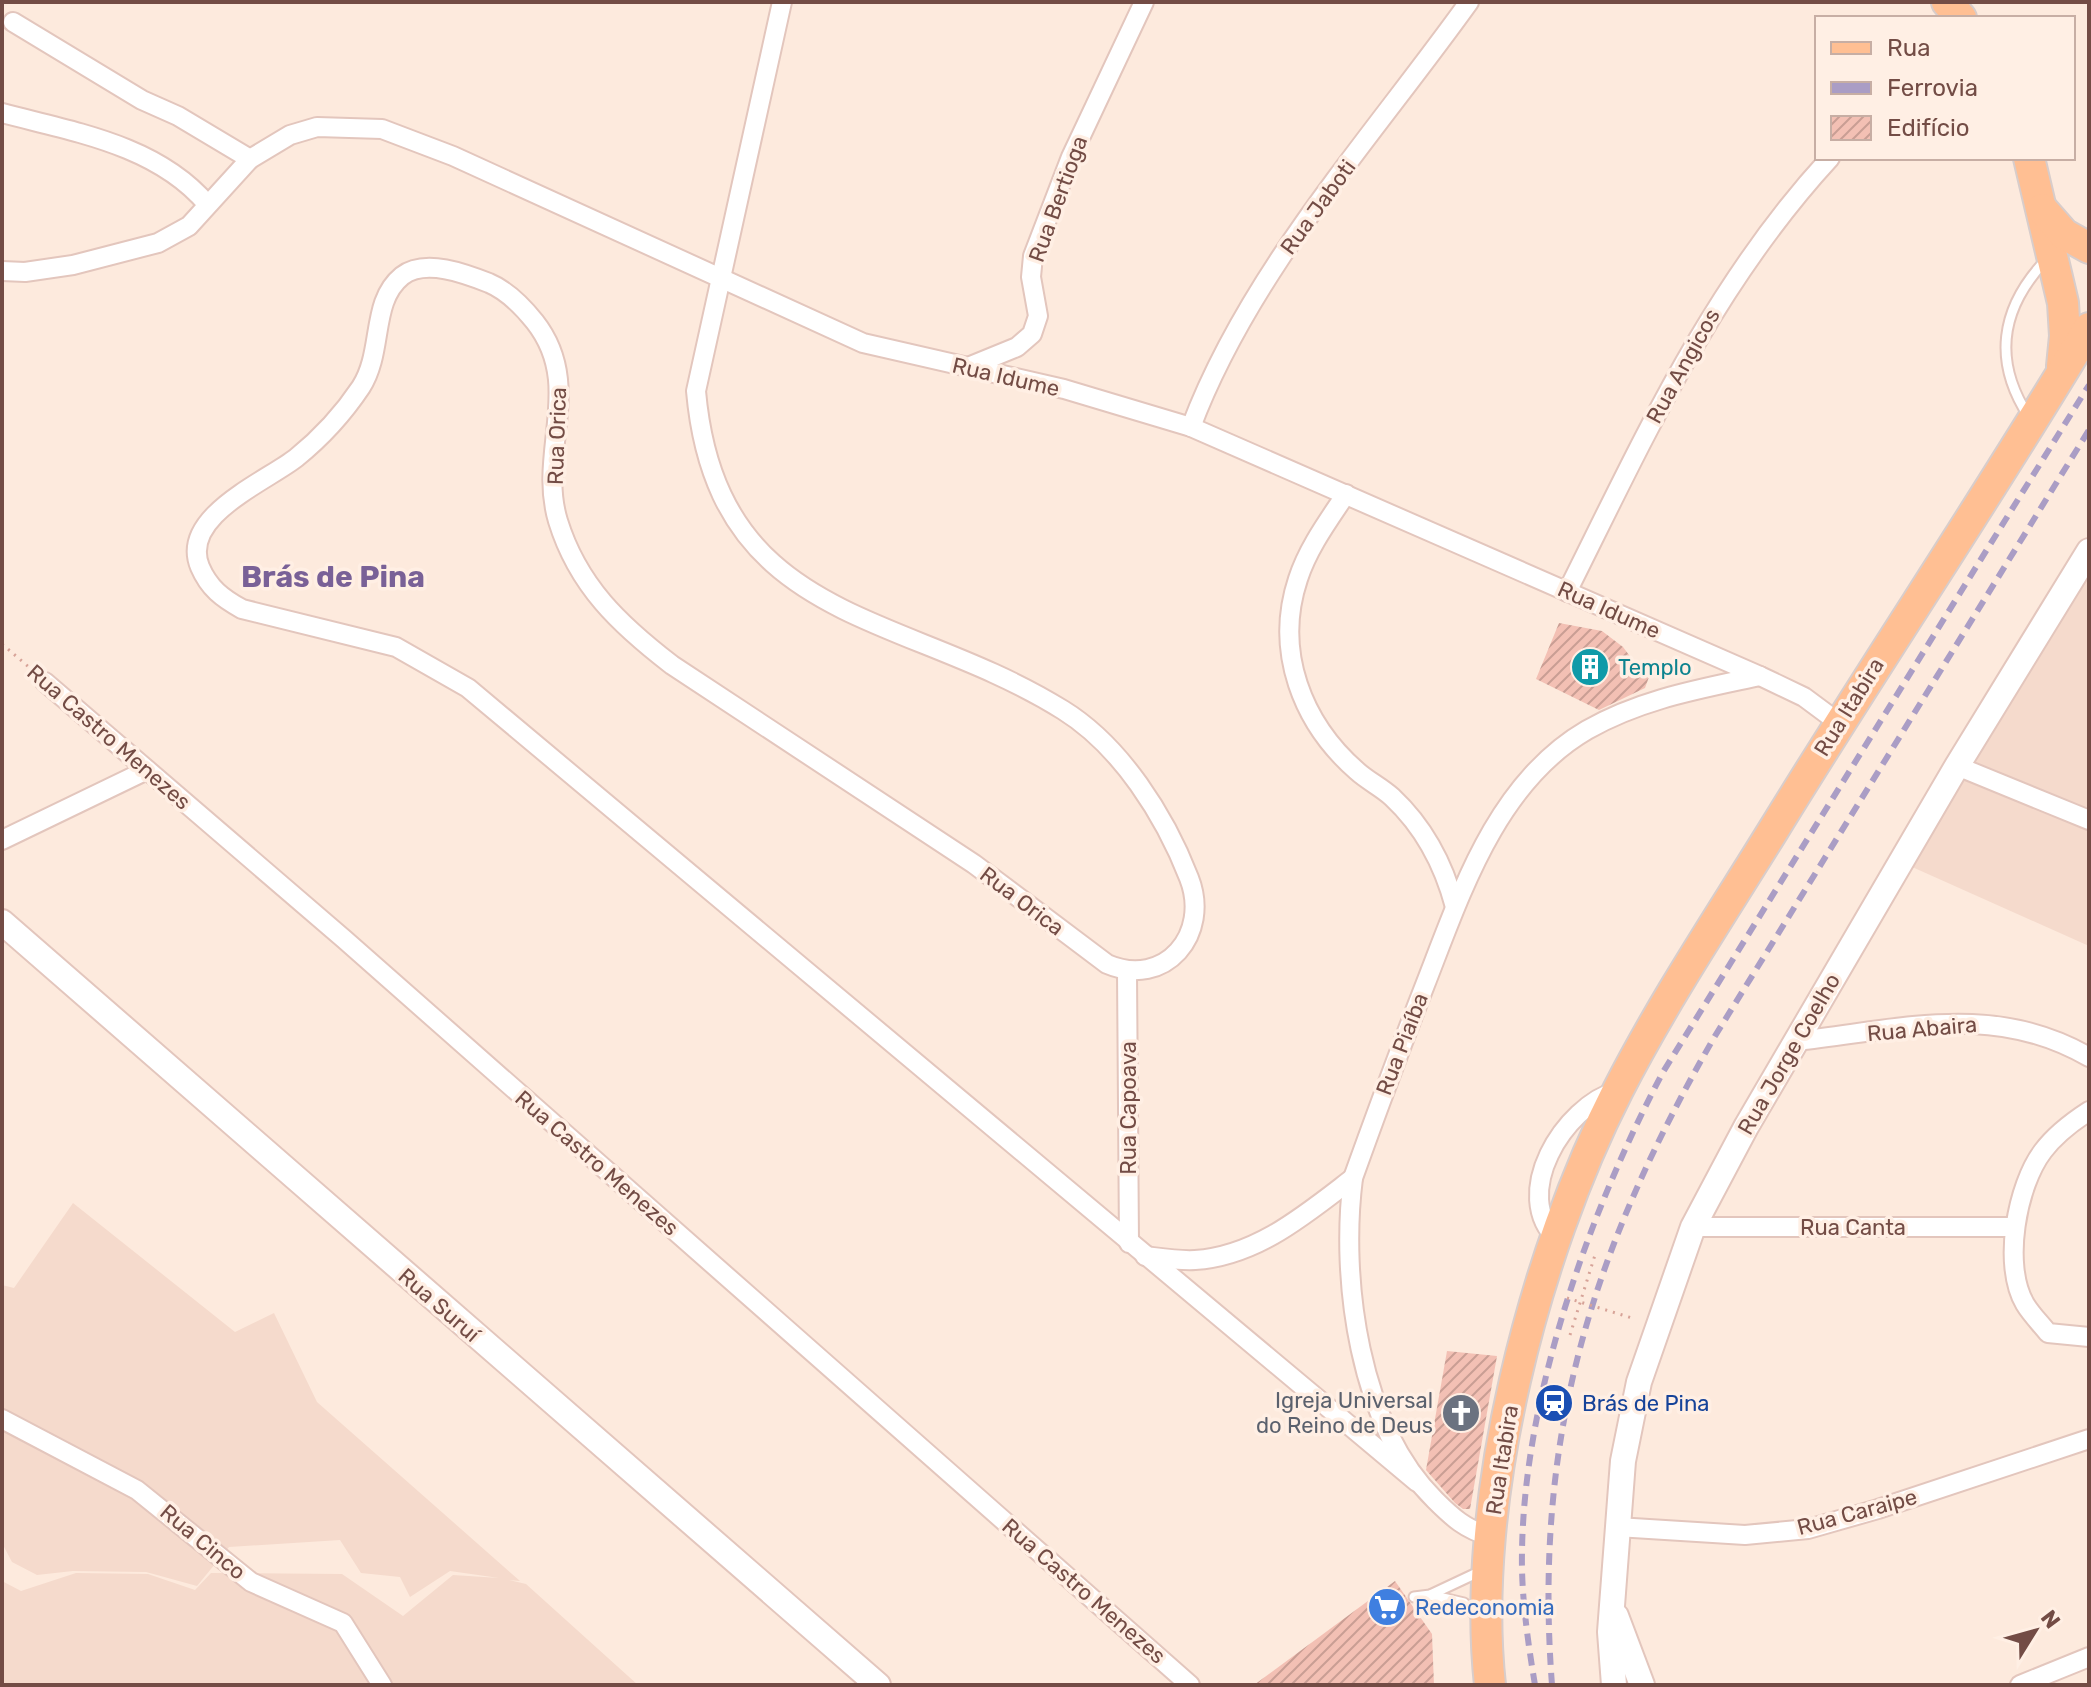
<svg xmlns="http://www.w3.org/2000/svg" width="2091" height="1687" font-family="Rubik,sans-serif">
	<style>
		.residential { fill: #f5dacc }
		.building { fill: url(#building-hatch) }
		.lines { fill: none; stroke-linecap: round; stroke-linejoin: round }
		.service-casing { stroke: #e3c6bd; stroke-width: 13 }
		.minor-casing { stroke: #e3c6bd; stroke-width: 22 }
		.tertiary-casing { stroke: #e3c6bd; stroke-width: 28 }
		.primary-casing { stroke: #d8cdcb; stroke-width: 34 }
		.path { stroke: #d7a398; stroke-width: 3; stroke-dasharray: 2 6; stroke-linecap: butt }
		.service { stroke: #fff; stroke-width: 9 }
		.minor { stroke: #fff; stroke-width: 18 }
		.tertiary { stroke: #fff; stroke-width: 24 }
		.primary { stroke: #ffbf93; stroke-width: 30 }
		.rail { stroke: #aa9dc5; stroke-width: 6; stroke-dasharray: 12 8; stroke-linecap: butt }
		.path-bridge { stroke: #d7a398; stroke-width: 3; stroke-dasharray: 2 6; stroke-linecap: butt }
		.labels { text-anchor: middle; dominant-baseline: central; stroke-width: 7; stroke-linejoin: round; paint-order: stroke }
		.street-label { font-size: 22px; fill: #734c45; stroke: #ffefe4 }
		.culture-label { font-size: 22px; fill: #0d838f; stroke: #ffefe4; text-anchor: start }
		.worship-label { font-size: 22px; fill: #5b616d; stroke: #ffefe4; text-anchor: end }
		.transit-label { font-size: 22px; fill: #164399; stroke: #ffefe4; text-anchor: start }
		.shop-label { font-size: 22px; fill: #366cbe; stroke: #ffefe4; text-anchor: start }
		.district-label { font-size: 30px; font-weight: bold; fill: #796197; stroke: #ffefe4 }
	</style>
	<defs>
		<pattern id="building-hatch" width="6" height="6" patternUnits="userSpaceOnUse" patternTransform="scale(2)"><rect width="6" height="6" fill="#f3c0b4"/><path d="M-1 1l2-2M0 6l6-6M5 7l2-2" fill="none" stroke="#c99e94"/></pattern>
	</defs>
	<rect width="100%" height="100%" fill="#fdeadd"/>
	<!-- residential -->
	<g class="residential">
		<polygon points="2089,551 2089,946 1901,862"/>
		<polygon points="73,1203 235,1332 274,1313 317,1402 520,1581 509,1580 526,1584 638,1685 2,1685 2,1581 21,1591 76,1573 148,1574 195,1590 211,1573 342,1574 403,1616 453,1575 499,1578 450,1571 410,1597 400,1577 361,1573 340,1540 229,1547 197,1586 146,1572 73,1571 37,1575 12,1562 2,1543 2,1285 14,1288"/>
	</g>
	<!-- building -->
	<g class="building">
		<polygon points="1559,623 1602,631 1623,647 1641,671 1653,666 1645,688 1599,710 1536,679"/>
		<polygon points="1447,1351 1497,1356 1470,1509 1463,1509 1455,1503 1426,1470"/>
		<polygon points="1395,1581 1432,1634 1434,1685 1254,1685"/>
	</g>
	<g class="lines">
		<!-- service casing -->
		<g class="service-casing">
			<g id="service">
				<path d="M2029 417C1993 362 2000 309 2045 261"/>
				<polyline points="1430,1595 1464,1603 1479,1619"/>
				<polyline points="1414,1597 1430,1595 1481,1571"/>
			</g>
		</g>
		<!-- minor casing -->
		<g class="minor-casing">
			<g id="minor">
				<path d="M782 2 696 391C717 626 903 610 1063 710 1121 746 1165 816 1189 878 1211 934 1165 989 1107 964L974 864 672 665C620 625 578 586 558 521 537 452 585 386 535 322 523 307 508 291 489 283 466 274 425 258 402 276 370 302 384 351 361 387 343 414 322 437 296 458 265 482 179 517 200 567 209 588 222 598 242 609L396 647 468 688 1417 1482"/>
				<polyline points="13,22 142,100 178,116 250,159"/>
				<path d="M2 113C74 132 157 145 207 204"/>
				<polyline points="2,271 25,272 73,265 158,243 189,226 250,159 290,135 317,127 382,129 453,156 863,343 1064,389 1191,427 1760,676 1804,697 1839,723"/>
				<polyline points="968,367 1017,347 1032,334 1038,316 1031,277 1033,256 1071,157 1144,2"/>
				<path d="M1191 427C1249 272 1373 136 1469 2"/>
				<path d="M1346 494C1328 521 1308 548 1298 579 1274 651 1302 723 1357 771 1368 781 1381 787 1392 797 1423 826 1444 865 1455 907"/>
				<path d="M1567 592C1644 438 1712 286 1830 158"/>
				<polyline points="45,682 344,939 1190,1685"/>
				<polyline points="1957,766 2089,820"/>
				<polyline points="2,840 147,770"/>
				<polyline points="1127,972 1129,1243"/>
				<path d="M1796 1041C1900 1030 1992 1001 2089 1057"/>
				<path d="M2089 1111C2072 1122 2055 1135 2043 1151 2017 1185 2002 1265 2025 1304 2031 1314 2040 1323 2048 1333L2089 1337"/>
				<polyline points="1693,1227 2014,1227"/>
				<path d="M1558 1240C1509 1195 1564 1106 1617 1091"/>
				<path d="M1145 1256C1161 1258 1179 1261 1195 1260 1257 1256 1306 1214 1353 1178"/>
				<polyline points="2,1419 137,1490 251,1582 343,1623 382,1685"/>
				<polyline points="1617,1527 1745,1535 1808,1529 1878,1509 2089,1439"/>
				<path d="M1490 1536C1466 1530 1452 1517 1435 1500 1359 1425 1340 1280 1353 1178 1376 1114 1400 1049 1425 985 1461 893 1496 783 1587 730 1641 699 1700 689 1760 676"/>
				<polyline points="2020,1685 2089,1657"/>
			</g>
		</g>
		<!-- tertiary casing -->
		<g class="tertiary-casing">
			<g id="tertiary">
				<polyline points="2,922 878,1685"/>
				<polyline points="1616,1616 1642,1685"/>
				<polyline points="1614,1685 1610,1632 1623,1461 1639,1382 1693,1227 1746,1127 1957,766 2089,551"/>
			</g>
		</g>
		<!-- primary casing -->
		<g class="primary-casing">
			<g id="primary">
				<polyline points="1947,2 1961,18"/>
				<polyline points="2029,158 2063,303 2065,336 2062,366"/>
				<polyline points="2042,209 2064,234 2089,248"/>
				<path d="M1490 1685C1470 1502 1534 1254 1618 1090 1664 1000 1721 915 1774 829 1877 661 1988 497 2089 328"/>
			</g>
		</g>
		<!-- path -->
		<g class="path">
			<polyline points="2,644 31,669"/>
			<polyline points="1570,1335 1595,1255"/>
		</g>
		<!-- service -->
		<use href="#service" class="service"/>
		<!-- minor -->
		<use href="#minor" class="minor"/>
		<!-- tertiary -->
		<use href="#tertiary" class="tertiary"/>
		<!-- primary -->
		<use href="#primary" class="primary"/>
		<!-- rail -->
		<g class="rail">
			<path d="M1535 1685C1528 1643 1521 1595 1522 1552 1524 1394 1590 1210 1663 1072L2089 385"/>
			<path d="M1552 1685C1533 1437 1592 1249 1715 1036L2089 430"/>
		</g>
		<!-- path-bridge -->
		<polyline class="path-bridge" points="1567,1298 1632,1318"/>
	</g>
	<!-- icons -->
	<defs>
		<g id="building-disc" transform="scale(2)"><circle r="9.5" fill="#0f9aa8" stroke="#ffefe4"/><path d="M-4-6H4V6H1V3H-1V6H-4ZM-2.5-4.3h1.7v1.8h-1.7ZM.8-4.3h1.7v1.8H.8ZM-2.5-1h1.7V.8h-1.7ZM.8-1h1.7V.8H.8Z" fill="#fff"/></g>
		<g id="station-disc" transform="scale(2)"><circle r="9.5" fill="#1a4fb4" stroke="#ffefe4"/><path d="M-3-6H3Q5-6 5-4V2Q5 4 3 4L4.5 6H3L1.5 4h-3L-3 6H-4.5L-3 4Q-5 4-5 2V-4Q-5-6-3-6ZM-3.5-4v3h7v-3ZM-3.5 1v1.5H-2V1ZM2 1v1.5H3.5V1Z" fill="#fff"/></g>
		<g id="church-disc" transform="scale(2)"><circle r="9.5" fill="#6b7280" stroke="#ffefe4"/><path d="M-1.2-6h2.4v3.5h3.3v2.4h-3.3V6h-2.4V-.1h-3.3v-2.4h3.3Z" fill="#fff"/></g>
		<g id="supermarket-disc" transform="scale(2)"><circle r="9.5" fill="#3f7fe0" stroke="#ffefe4"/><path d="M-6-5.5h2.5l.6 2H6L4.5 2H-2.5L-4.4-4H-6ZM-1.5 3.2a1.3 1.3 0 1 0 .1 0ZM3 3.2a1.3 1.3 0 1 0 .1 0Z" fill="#fff"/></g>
	</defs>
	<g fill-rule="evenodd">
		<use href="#building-disc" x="1590" y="667"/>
		<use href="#station-disc" x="1554" y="1403"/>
		<use href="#church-disc" x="1461" y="1413"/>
		<use href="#supermarket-disc" x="1387" y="1607"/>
	</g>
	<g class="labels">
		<!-- street labels -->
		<g class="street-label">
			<text transform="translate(1058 199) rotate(-70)">Rua Bertioga</text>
			<text transform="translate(1318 207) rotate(-54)">Rua Jaboti</text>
			<text transform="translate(1683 366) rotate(-61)">Rua Angicos</text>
			<text transform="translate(1006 377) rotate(13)">Rua Idume</text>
			<text transform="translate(557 436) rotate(-88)">Rua Orica</text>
			<text transform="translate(1609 610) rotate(24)">Rua Idume</text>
			<text transform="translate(1849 707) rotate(-58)">Rua Itabira</text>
			<text transform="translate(109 737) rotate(41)">Rua Castro Menezes</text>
			<text transform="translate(1022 901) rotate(37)">Rua Orica</text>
			<text transform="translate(1922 1029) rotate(-5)">Rua Abaira</text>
			<text transform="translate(1402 1044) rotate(-69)">Rua Piaíba</text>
			<text transform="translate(1789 1054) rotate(-60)">Rua Jorge Coelho</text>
			<text transform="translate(1128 1108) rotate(-90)">Rua Capoava</text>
			<text transform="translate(597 1163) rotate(41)">Rua Castro Menezes</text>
			<text x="1853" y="1227">Rua Canta</text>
			<text transform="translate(439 1305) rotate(41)">Rua Suruí</text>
			<text transform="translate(1502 1460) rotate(-81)">Rua Itabira</text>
			<text transform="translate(1857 1512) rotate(-15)">Rua Caraipe</text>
			<text transform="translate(203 1542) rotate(40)">Rua Cinco</text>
			<text transform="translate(1084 1591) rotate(41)">Rua Castro Menezes</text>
		</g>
		<!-- culture labels -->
		<g class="culture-label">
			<text x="1618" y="667">Templo</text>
		</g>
		<!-- worship labels -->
		<g class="worship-label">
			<text x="1433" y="1400">Igreja Universal<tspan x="1433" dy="25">do Reino de Deus</tspan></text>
		</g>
		<!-- transit labels -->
		<g class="transit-label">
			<text x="1582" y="1403">Brás de Pina</text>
		</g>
		<!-- shop labels -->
		<g class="shop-label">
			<text x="1415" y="1607">Redeconomia</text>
		</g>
		<!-- district labels -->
		<g class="district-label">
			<text x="333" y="577">Brás de Pina</text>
		</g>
	</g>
	<!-- border -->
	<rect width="2091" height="1687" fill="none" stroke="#734c45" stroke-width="8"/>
	<!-- legend -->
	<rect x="1815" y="16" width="260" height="144" fill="#ffefe4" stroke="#c7aea4" stroke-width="2"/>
	<rect x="1831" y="42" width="40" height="12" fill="#ffbf93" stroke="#c7aea4" stroke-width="2"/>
	<text x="1887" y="56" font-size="24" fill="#734c45">Rua</text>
	<rect x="1831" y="82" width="40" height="12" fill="#aa9dc5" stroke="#c7aea4" stroke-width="2"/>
	<text x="1887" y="96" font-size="24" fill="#734c45">Ferrovia</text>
	<rect x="1831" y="116" width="40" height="24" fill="url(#building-hatch)" stroke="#c7aea4" stroke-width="2"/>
	<text x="1887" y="136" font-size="24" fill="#734c45">Edifício</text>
	<!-- north arrow -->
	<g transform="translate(2035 1631) rotate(53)" stroke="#ffefe4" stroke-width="6" paint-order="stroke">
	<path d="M0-6L14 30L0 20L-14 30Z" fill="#734c45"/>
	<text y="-12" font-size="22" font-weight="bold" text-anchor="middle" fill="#734c45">N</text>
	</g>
</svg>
